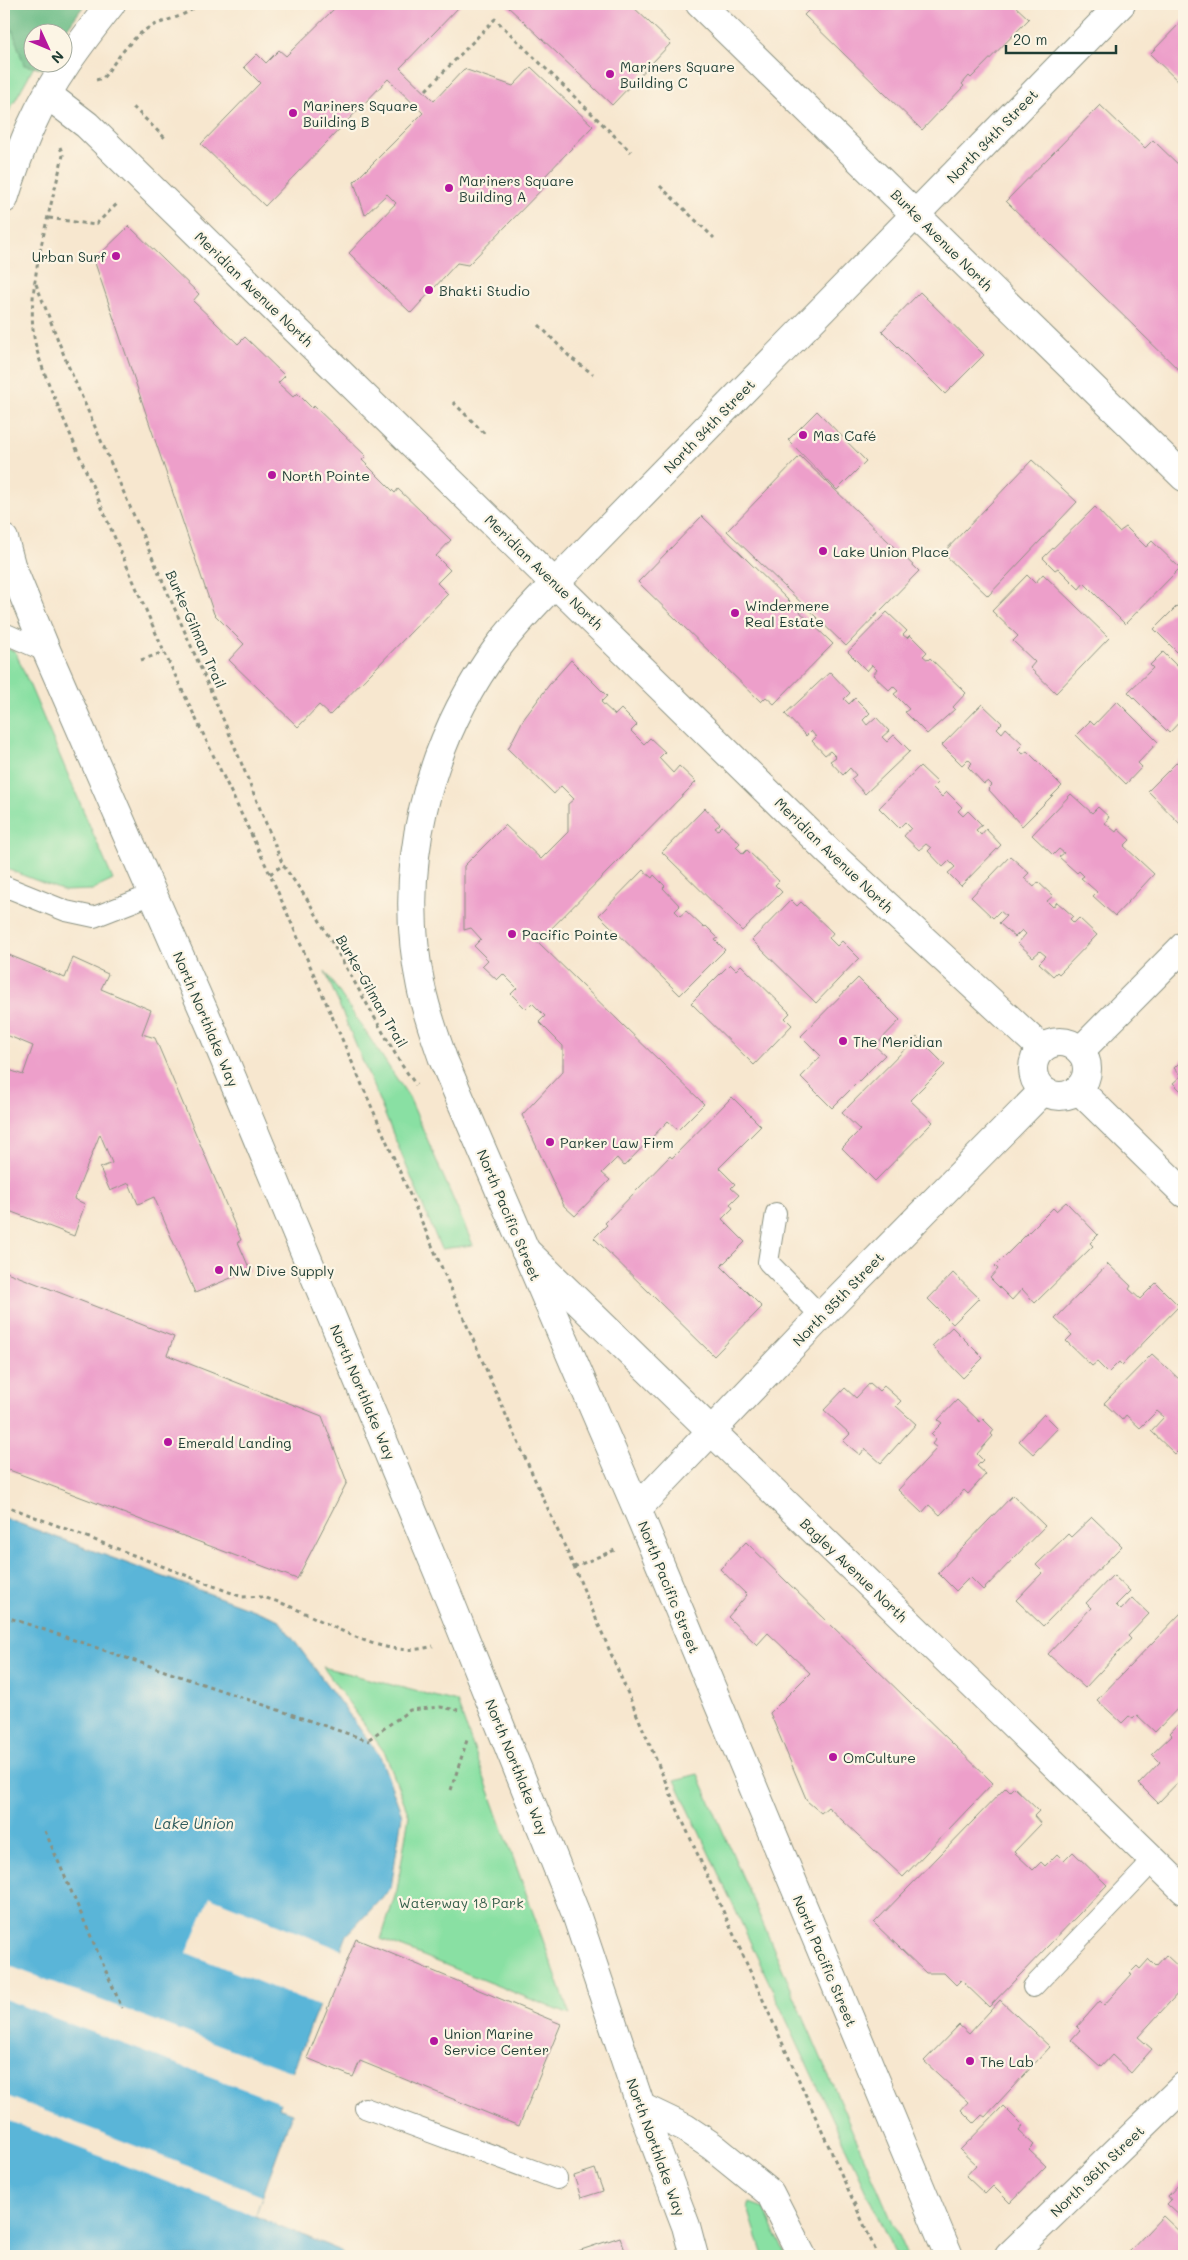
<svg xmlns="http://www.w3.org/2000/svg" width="1188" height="2260" font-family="Mali,sans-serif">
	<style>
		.green { fill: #89e0a3; stroke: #548e6c }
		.forest { fill: #6ebe89; stroke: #467e5e }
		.water { fill: #5ab5d8; stroke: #3c7986 }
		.pier { fill: #f7e7cf }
		.building { fill: #ed9fca }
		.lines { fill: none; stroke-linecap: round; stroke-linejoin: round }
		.service-casing { stroke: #8b9282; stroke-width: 22 }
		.minor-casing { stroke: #8b9282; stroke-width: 30 }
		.tertiary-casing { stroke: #8b9282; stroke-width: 30 }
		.path { stroke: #8b9282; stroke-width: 3; stroke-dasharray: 4 4; stroke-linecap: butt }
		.service { stroke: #fff; stroke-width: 20 }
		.minor { stroke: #fff; stroke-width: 28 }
		.tertiary { stroke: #fff; stroke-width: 28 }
		.poi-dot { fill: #b5179e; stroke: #fcf5e5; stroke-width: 2 }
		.labels { text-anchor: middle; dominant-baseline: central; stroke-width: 4.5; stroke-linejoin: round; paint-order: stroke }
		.poi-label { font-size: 14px; fill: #1f3d34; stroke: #fcf5e5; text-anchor: start }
		.street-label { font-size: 14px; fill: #1f3d34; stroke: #fcf5e5 }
		.park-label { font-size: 14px; fill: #345e4a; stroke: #fcf5e5 }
		.water-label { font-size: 15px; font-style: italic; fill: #2e5b5d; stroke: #fcf5e5 }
	</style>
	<rect width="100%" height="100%" fill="#fcf5e5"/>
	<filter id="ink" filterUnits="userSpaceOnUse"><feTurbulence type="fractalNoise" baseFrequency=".02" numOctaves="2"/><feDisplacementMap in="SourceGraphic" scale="10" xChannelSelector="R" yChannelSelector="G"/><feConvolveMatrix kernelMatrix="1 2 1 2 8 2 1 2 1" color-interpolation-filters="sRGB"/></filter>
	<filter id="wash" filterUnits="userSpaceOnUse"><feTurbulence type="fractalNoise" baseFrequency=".0096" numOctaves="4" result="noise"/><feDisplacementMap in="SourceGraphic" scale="20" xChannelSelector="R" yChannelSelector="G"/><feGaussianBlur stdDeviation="1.12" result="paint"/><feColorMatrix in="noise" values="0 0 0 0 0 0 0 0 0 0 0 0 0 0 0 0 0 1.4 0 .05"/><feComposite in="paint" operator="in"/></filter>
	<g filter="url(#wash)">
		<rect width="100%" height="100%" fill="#f7e7cf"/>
		<!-- green -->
		<g class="green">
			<polygon points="4,4 74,4 32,32 32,62 36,63 4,120"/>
			<polygon points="4,648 15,651 113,880 92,890 64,891 4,868"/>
			<polygon points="325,971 409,1097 473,1245 441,1249"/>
			<polygon points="323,1667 457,1702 570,2015 381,1939 397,1890 409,1815 385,1753"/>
			<polygon points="698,1774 907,2256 896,2256 675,1780"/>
			<polygon points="750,2203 764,2208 786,2256 763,2256 748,2208"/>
		</g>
		<!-- forest -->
		<polygon class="forest" points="9,4 85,4 63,34 32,32 32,62 47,63 43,69 24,65 9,20"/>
		<!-- water -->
		<polygon class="water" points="4,1518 278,1619 380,1756 402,1815 391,1888 347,1935 278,2108 292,2113 255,2216 339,2250 344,2256 4,2256"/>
		<!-- pier -->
		<g class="pier">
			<polygon points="210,1897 344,1951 321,2007 187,1953"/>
			<polygon points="4,1964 295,2073 283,2104 4,1999"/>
			<polygon points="4,2095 262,2195 255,2216 4,2119"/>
		</g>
		<g id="blocks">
			<!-- building -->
			<g class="building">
				<polygon points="339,4 462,4 400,68 434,101 464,69 513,86 531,67 593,126 545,176 550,181 468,265 457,263 411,313 349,253 396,203 387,194 365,215 354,182 423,113 388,79 265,206 201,144 260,83 244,67 257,54 266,63 279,50 286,56"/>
				<polygon points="505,4 630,4 671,43 612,105"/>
				<polygon points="805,4 1013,4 1029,19 971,78 969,76 962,84 964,86 922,130 804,15 810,9"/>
				<polygon points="1184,19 1184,87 1150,54"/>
				<polygon points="1100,105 1145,148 1153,140 1184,170 1184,375 1006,201"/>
				<polygon points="129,226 199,294 193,301 238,344 245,337 285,376 278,383 293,397 297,393 312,408 314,406 366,456 362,460 395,493 398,489 451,540 436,556 450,570 437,583 448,594 330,715 319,705 298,727 229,660 244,644 214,614 94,260"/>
				<polygon points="920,292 984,355 945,394 882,331"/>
				<polygon points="817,411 866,461 837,490 788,440"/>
				<polygon points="800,456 919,571 846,646 727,531"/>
				<polygon points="1032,460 1077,502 988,596 943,553"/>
				<polygon points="1095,507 1119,532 1126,527 1146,547 1152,541 1180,568 1125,624 1084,583 1079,589 1058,568 1055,570 1043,558"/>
				<polygon points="702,516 833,644 774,704 766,697 761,702 638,582"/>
				<polygon points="1043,574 1109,638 1056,693 1030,668 1035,662 1013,641 1018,636 992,611 1027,575 1035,583"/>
				<polygon points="1184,599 1184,650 1179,654 1154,629"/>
				<polygon points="887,612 907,631 903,635 907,638 910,635 927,652 923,656 928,660 930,658 966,693 953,707 955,709 927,734 905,712 909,709 894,694 898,691 893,686 889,690 873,675 877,670 872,665 867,671 848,652"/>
				<polygon points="1163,652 1184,673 1184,717 1169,733 1128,692 1153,668 1150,665"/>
				<polygon points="571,660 607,696 601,702 615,715 621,709 637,725 631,731 644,744 650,738 665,752 659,758 673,773 679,766 696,782 538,942 704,1104 678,1130 668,1121 624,1166 617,1158 602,1173 610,1180 575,1216 564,1206 522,1115 563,1071 563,1046 539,1022 545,1016 532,1003 526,1009 511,994 517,988 503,974 497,980 482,966 488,960 474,946 481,939 471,928 464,930 464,866 505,825 541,859 568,832 568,804 574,799 561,786 554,794 508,749 523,720 549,685"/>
				<polygon points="830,672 850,693 844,699 849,704 855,698 870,713 863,720 867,725 876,717 889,731 882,737 887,742 894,735 910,751 865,794 851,779 856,775 850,768 843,775 830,761 836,757 830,751 825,755 812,741 816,737 811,731 806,736 785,714"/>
				<polygon points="1117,701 1158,742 1138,763 1142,767 1126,784 1076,735 1090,721 1094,725"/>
				<polygon points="982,704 1002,723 997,728 1002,733 1006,728 1023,744 1018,749 1023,754 1027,751 1062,786 1022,826 988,789 992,785 988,781 984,784 968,767 972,763 968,759 962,765 942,745"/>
				<polygon points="1184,755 1184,828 1148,791"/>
				<polygon points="920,766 938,783 933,788 942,797 947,792 962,807 958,811 963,816 968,811 982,825 976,830 981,835 986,829 1001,845 961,886 948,873 955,867 949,861 943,867 928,851 931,848 926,844 919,850 904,836 911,828 905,822 899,828 879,808"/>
				<polygon points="1071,794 1092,813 1098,807 1109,817 1105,823 1116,832 1118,829 1130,840 1124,846 1154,874 1115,916 1093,896 1097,892 1081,878 1084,876 1079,871 1077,873 1059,857 1064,853 1059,849 1053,855 1032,835"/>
				<polygon points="705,808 720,824 715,828 718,830 722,826 740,843 736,847 743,854 747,850 779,881 775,885 782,892 742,931 662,852"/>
				<polygon points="1010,856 1029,873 1024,878 1034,887 1038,882 1053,896 1047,901 1053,907 1057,902 1073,916 1070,919 1074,923 1079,918 1097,935 1059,974 1057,972 1053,976 1039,963 1046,956 1040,951 1033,957 1018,943 1026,934 1022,930 1015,937 999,923 1006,916 1000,911 993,918 971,897"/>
				<polygon points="643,870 652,878 654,875 665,886 663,888 680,906 675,911 680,916 686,911 704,928 706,926 718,938 715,940 725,950 680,995 599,915"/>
				<polygon points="791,900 797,906 801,902 833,933 829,938 837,946 842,941 859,958 816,1003 752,940"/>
				<polygon points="4,953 65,978 73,958 108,974 101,989 151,1010 142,1034 155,1038 241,1240 238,1242 250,1270 195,1293 154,1197 138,1204 129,1183 110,1191 100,1168 112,1163 100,1134 74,1199 85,1204 74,1236 4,1209 4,1068 23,1075 33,1046 4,1034"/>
				<polygon points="730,964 736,970 741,965 790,1013 785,1018 792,1025 754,1065 691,1003"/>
				<polygon points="858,978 900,1020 875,1046 885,1055 832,1108 801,1077 821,1056 801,1036"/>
				<polygon points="917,1037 945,1065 910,1100 933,1122 875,1181 842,1148 860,1130 842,1113"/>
				<polygon points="1184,1058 1184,1094 1173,1083 1181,1076 1174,1068"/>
				<polygon points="732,1097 761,1126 719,1168 735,1184 731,1188 739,1195 730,1204 733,1208 722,1219 745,1242 721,1266 762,1307 714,1356 594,1238 607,1225 605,1223 670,1156 672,1158"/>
				<polygon points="1066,1202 1098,1235 1090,1243 1093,1246 1035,1303 1022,1289 1012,1300 990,1278 998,1269 995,1266 1053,1208 1056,1211"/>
				<polygon points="1108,1264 1131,1286 1129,1289 1140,1299 1156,1283 1179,1306 1122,1365 1119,1362 1108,1373 1097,1362 1092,1366 1066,1341 1072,1335 1055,1319"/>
				<polygon points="4,1271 174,1337 167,1355 322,1416 347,1482 297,1579 4,1468"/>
				<polygon points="953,1273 979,1298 953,1324 928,1299"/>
				<polygon points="952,1327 983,1358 963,1378 932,1346"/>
				<polygon points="1152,1354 1179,1379 1184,1374 1184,1445 1175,1454 1151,1431 1164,1417 1157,1411 1140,1428 1126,1415 1122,1420 1104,1403"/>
				<polygon points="870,1383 879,1391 884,1386 901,1401 896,1406 916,1424 881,1463 865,1449 860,1455 843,1441 850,1434 824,1410 845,1388 856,1398"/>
				<polygon points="957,1400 980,1422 983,1419 994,1430 991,1434 993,1436 977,1454 983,1460 977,1466 986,1474 968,1494 964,1490 940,1515 929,1505 922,1513 898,1490 937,1448 932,1444 936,1439 931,1434 942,1423 938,1420"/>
				<polygon points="1044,1414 1058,1428 1033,1454 1019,1441"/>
				<polygon points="1013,1495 1045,1526 983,1590 970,1577 956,1591 938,1573"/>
				<polygon points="1092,1517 1122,1546 1043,1626 1016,1600 1043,1572 1036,1565 1068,1534 1071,1537"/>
				<polygon points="746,1542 993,1783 903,1877 828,1807 821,1813 807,1801 770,1713 810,1673 768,1633 757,1645 728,1617 747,1595 720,1569"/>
				<polygon points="1113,1575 1130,1591 1116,1605 1121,1610 1132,1598 1149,1614 1128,1636 1131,1639 1085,1688 1048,1654 1091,1608 1086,1603"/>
				<polygon points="1181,1613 1184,1617 1184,1702 1155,1732 1137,1715 1133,1719 1129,1716 1122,1723 1097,1700"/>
				<polygon points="1184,1718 1184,1778 1183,1777 1158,1803 1139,1784 1160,1762 1152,1754 1172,1735 1170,1733"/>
				<polygon points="1006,1787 1010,1791 1014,1787 1039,1811 1034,1816 1041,1824 1014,1852 1033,1870 1041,1862 1045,1866 1057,1854 1064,1861 1073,1852 1107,1885 989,2007 961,1980 956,1985 944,1973 926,1973 874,1923"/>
				<polygon points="356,1939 561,2024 519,2126 360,2061 353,2077 307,2058"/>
				<polygon points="1166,1955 1184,1972 1184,1981 1178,1988 1181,1990 1138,2037 1152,2049 1131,2073 1112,2055 1101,2067 1071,2040 1080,2030 1077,2027 1100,2001 1104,2005 1132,1974 1130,1973 1137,1966 1140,1969 1149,1959 1156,1966"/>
				<polygon points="1000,2000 1050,2047 985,2117 982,2115 974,2123 961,2110 968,2102 924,2061 959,2025 969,2034"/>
				<polygon points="1003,2106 1023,2126 1019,2131 1034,2145 1029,2150 1046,2166 1010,2203 993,2186 985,2194 966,2176 976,2165 960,2150"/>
				<polygon points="595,2169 603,2191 581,2198 574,2176"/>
				<polygon points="1182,2181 1184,2184 1184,2220 1167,2204 1171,2200 1168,2196"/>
				<polygon points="1163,2216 1184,2236 1184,2256 1134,2256 1129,2252"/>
				<polygon points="620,2237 627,2256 563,2256"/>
			</g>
		</g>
	</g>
	<g filter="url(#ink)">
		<use href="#blocks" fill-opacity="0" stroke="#8b9282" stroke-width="1"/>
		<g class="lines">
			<!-- service casing -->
			<g class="service-casing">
				<g id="service">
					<polyline points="4,633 47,652"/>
					<polyline points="4,886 66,911 94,917 153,894"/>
					<polyline points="776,1213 768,1262 821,1316"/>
					<polyline points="1033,1987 1154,1860"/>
					<polyline points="365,2108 557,2179"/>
				</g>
			</g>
			<!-- minor casing -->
			<g class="minor-casing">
				<g id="minor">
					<polyline points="700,4 1184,477"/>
					<polyline points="48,95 87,125 830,853 1042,1049"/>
					<circle cx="1060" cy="1069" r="27"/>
					<polyline points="1080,1051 1184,946"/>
					<polyline points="1078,1089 1184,1193"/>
					<polyline points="525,1250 1184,1890"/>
					<polyline points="637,1509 821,1316 1043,1091"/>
					<polyline points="641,2107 685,2128 712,2146 770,2193 802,2256"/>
					<polyline points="1009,2256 1184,2086"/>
				</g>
			</g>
			<!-- tertiary casing -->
			<g class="tertiary-casing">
				<g id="tertiary">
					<path d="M4 199C12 174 20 150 31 126 51 81 81 42 111 4"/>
					<polyline points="4,539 11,565 47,652 213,1032 450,1601 576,1914 641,2107 686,2226 694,2256"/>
					<path d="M949 2256 637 1509 443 1059C435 1036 426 1012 421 987 396 869 426 744 498 647 515 624 536 603 556 582L1121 4"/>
				</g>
			</g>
			<!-- path -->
			<g class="path">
				<polyline points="4,57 7,96"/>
				<path d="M96 80 103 78C117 60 130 38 150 27 169 18 181 19 199 4"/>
				<polyline points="426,90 495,19 631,152"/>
				<polyline points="133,107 166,139"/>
				<path d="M60 147 63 155C52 205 28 279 33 329 35 351 44 372 52 392L164 652 270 874 506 1415 574 1567 675 1804 878 2256"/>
				<polyline points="660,186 714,238"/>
				<polyline points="49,218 95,225 117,204"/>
				<polyline points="36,284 67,363 227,728 283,865 309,902 401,1064 416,1085"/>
				<polyline points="539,325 571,358 593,374"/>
				<polyline points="453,402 486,435"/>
				<polyline points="141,660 164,652"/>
				<polyline points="270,874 283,865"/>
				<path d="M4 1505 242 1597C248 1597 256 1596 261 1597 317 1609 374 1664 433 1646"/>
				<polyline points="574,1567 617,1549"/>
				<polyline points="4,1616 369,1741"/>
				<polyline points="369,1739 410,1710 440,1707 458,1710"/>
				<polyline points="451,1790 468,1737"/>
				<polyline points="45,1831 122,2008"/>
			</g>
			<!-- service -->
			<use href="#service" class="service"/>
			<!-- minor -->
			<use href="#minor" class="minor"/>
			<!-- tertiary -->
			<use href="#tertiary" class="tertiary"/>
		</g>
	</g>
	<!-- markers -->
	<g class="poi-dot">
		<circle cx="610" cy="74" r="5"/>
		<circle cx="293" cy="113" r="5"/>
		<circle cx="449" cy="188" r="5"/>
		<circle cx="116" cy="256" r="5"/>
		<circle cx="429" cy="290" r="5"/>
		<circle cx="803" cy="435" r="5"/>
		<circle cx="272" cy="475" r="5"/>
		<circle cx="823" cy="551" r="5"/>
		<circle cx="735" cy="613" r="5"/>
		<circle cx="512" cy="934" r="5"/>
		<circle cx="843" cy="1041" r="5"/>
		<circle cx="550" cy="1142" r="5"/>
		<circle cx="219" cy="1270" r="5"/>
		<circle cx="168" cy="1442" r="5"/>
		<circle cx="833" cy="1757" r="5"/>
		<circle cx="434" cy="2041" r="5"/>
		<circle cx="970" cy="2061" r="5"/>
	</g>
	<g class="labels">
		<!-- poi labels -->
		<g class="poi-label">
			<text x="620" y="66">Mariners Square<tspan x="620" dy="16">Building C</tspan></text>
			<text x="303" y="105">Mariners Square<tspan x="303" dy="16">Building B</tspan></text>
			<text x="459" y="180">Mariners Square<tspan x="459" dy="16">Building A</tspan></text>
			<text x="106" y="256" text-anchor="end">Urban Surf</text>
			<text x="439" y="290">Bhakti Studio</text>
			<text x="813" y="435">Mas Café</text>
			<text x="282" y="475">North Pointe</text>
			<text x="833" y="551">Lake Union Place</text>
			<text x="745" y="605">Windermere<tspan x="745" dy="16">Real Estate</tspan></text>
			<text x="522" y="934">Pacific Pointe</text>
			<text x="853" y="1041">The Meridian</text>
			<text x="560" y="1142">Parker Law Firm</text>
			<text x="229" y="1270">NW Dive Supply</text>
			<text x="178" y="1442">Emerald Landing</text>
			<text x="843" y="1757">OmCulture</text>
			<text x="444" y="2033">Union Marine<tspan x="444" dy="16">Service Center</tspan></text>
			<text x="980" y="2061">The Lab</text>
		</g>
		<!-- street labels -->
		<g class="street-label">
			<text transform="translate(992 136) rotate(-46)">North 34th Street</text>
			<text transform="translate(942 240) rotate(45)">Burke Avenue North</text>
			<text transform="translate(254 289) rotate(44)">Meridian Avenue North</text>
			<text transform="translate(709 426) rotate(-46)">North 34th Street</text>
			<text transform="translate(544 572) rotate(44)">Meridian Avenue North</text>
			<text transform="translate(196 629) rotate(66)">Burke-Gilman Trail</text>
			<text transform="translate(834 855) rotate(44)">Meridian Avenue North</text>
			<text transform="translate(372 991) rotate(60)">Burke-Gilman Trail</text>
			<text transform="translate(206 1019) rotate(67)">North Northlake Way</text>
			<text transform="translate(509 1215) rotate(67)">North Pacific Street</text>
			<text transform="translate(838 1299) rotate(-46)">North 35th Street</text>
			<text transform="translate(363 1392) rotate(67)">North Northlake Way</text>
			<text transform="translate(854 1570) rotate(44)">Bagley Avenue North</text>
			<text transform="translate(669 1587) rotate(68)">North Pacific Street</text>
			<text transform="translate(517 1767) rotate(68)">North Northlake Way</text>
			<text transform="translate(825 1961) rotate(67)">North Pacific Street</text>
			<text transform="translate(656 2147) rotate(70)">North Northlake Way</text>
			<text transform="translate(1097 2171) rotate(-44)">North 36th Street</text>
		</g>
		<!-- park labels -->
		<g class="park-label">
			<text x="461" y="1902">Waterway 18 Park</text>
		</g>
		<!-- water labels -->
		<g class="water-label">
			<text x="194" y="1823">Lake Union</text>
		</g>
	</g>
	<!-- margin -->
	<rect width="1188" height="2260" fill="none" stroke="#fcf5e5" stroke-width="20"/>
	<!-- north arrow -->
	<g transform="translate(48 48) rotate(134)"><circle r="24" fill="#fcf5e5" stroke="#a4ab9e"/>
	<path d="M0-4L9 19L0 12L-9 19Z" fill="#b5179e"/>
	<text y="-8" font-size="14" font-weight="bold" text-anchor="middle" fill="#1f3d34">N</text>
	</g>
	<!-- scale -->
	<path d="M1006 45v8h110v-8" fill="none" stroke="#1f3d34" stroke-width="2.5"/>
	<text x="1013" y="45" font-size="15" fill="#1f3d34" stroke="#fcf5e5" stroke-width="4" paint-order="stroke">20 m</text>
</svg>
